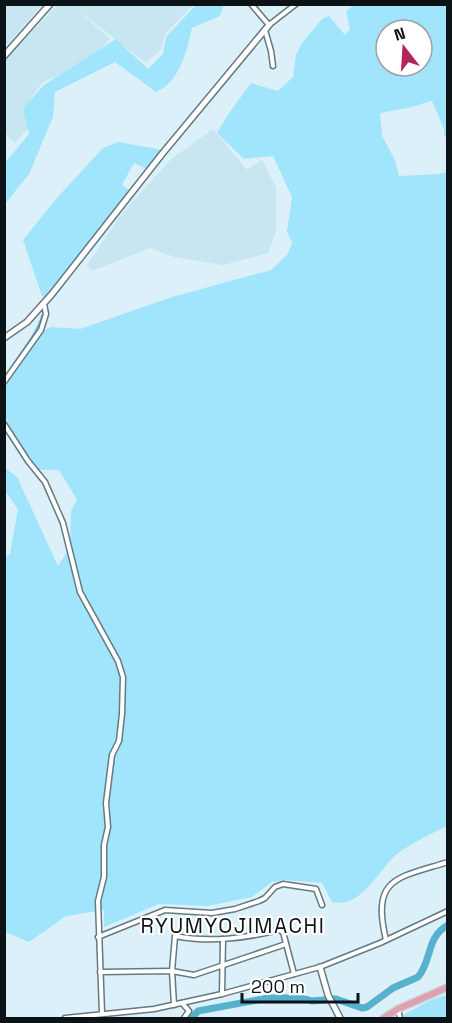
<svg xmlns="http://www.w3.org/2000/svg" width="452" height="1023" font-family="'Space Grotesk',sans-serif">
	<style>
		.built { fill: #c8e6f1 }
		.green { fill: #a1e5fc; fill-rule: evenodd }
		.lines { fill: none; stroke-linecap: round; stroke-linejoin: round }
		.stream { stroke: #56b1ce; stroke-width: 1.5 }
		.river { stroke: #56b1ce; stroke-width: 7 }
		.street-casing { stroke: #667980; stroke-width: 7 }
		.secondary-casing { stroke: #667980; stroke-width: 8 }
		.primary-casing { stroke: #ced0d0; stroke-width: 9 }
		.street { stroke: #fff; stroke-width: 4 }
		.secondary { stroke: #fff; stroke-width: 5 }
		.primary { stroke: #dda2b2; stroke-width: 6 }
		.labels { text-anchor: middle; dominant-baseline: central; stroke-width: 4.5; stroke-linejoin: round; paint-order: stroke }
		.quarter-label { font-size: 21px; letter-spacing: 1.5px; fill: #0c1316; stroke: #fff }
	</style>
	<rect width="100%" height="100%" fill="#dbf0f8"/>
	<!-- built -->
	<g class="built">
		<polygon points="5,4 42,5 5,47 4,5"/>
		<polygon points="57,5 193,5 165,34 161,49 146,63 74,7 110,39 84,65 43,82 22,110 35,120 15,143 5,133 4,61"/>
		<polygon points="213,129 247,170 262,160 276,187 276,231 268,253 223,265 174,257 150,248 92,271 87,265 121,215 170,160"/>
	</g>
	<!-- green -->
	<g class="green">
		<path d="M196 5H224L220 16 192 28C187 51 179 83 156 92L115 62 55 92 53 117 29 174 5 204V163L29 134 23 108 44 85 116 39 148 69 163 54 166 37Z"/>
		<path d="M354 5H447V136L444 137V129L432 101 408 108 380 113 382 136 395 160 399 176 439 174 447 172V826C432 833 416 841 401 851 379 866 364 909 332 902L322 883 285 880 272 882 252 897 208 906 159 904 104 927V910L66 916 29 942 5 932 4 559 10 554 18 509 5 491V468L17 477 58 566 70 547 71 511 77 500 59 470H38L8 424 5 414V387L11 373 39 333 51 327 80 329 172 297 271 270 287 255 292 243 287 231 292 197 273 156 244 159 217 133 227 116 251 83 278 91 293 77 296 55 302 43 322 19 329 16 345 35 350 29 346 11ZM386 30H422V66H386Z"/>
		<polygon points="118,142 164,150 147,169 134,163 122,185 131,191 44,297 42,296 23,240 56,199 103,148"/>
		<polygon points="447,995 447,1018 398,1018 430,1000"/>
	</g>
	<g class="lines">
		<!-- stream -->
		<path class="stream" d="M8 373C17 356 39 332 42 315"/>
		<!-- river -->
		<path class="river" d="M192 1018 198 1011 268 998H302L312 1001 336 999 362 1008 367 1007 393 988 418 977C432 961 426 937 448 925"/>
		<!-- street casing -->
		<g class="street-casing">
			<g id="street">
				<polyline points="251,4 269,25 296,4"/>
				<polyline points="265,30 271,51 273,66"/>
				<polyline points="4,382 41,330 46,314 44,304"/>
				<polyline points="4,424 28,461 45,482 63,523 80,592 118,661 123,677 122,714 119,741 112,755 106,803 108,827 104,845 104,877 98,901 102,1013"/>
				<polyline points="98,937 165,910 212,913 235,909 259,901 265,898 275,887 283,884 316,889 322,905"/>
				<path d="M386 940C371 877 397 878 448 862"/>
				<polyline points="100,972 172,971 194,975 286,944"/>
				<polyline points="222,994 223,939"/>
				<polyline points="182,1003 189,1011 184,1018"/>
				<path d="M174 1005 172 971 175 936C211 943 245 938 279 930L283 932 294 974"/>
				<polyline points="398,1009 400,1018"/>
				<polyline points="65,1018 154,1009 222,994 320,967 380,943 448,911"/>
			</g>
		</g>
		<!-- secondary casing -->
		<g class="secondary-casing">
			<g id="secondary">
				<polyline points="4,56 50,4"/>
				<polyline points="4,338 27,322 52,294 162,154 269,25"/>
				<polyline points="320,967 328,995 340,1018"/>
			</g>
		</g>
		<!-- primary casing -->
		<g class="primary-casing">
			<polyline id="primary" points="384,1018 398,1009 448,987"/>
		</g>
		<!-- street -->
		<use href="#street" class="street"/>
		<!-- secondary -->
		<use href="#secondary" class="secondary"/>
		<!-- primary -->
		<use href="#primary" class="primary"/>
	</g>
	<g class="labels">
		<!-- quarter labels -->
		<g class="quarter-label">
			<text x="233" y="925">RYUMYOJIMACHI</text>
		</g>
	</g>
	<!-- border -->
	<rect width="452" height="1023" fill="none" stroke="#0c1316" stroke-width="12"/>
	<!-- north arrow -->
	<g transform="translate(404 48) rotate(343)"><circle r="28" fill="#ffffff" stroke="#9ea1a2" stroke-width="1.5"/>
	<path d="M0-4.5L10 22L0 15L-10 22Z" fill="#b32559"/>
	<text y="-9" font-size="16" font-weight="bold" text-anchor="middle" fill="#0c1316">N</text>
	</g>
	<!-- scale -->
	<path d="M242 993v9h116v-9" fill="none" stroke="#0c1316" stroke-width="3"/>
	<text x="251" y="993" font-size="18" fill="#0c1316" stroke="#ffffff" stroke-width="4.5" paint-order="stroke">200 m</text>
</svg>
